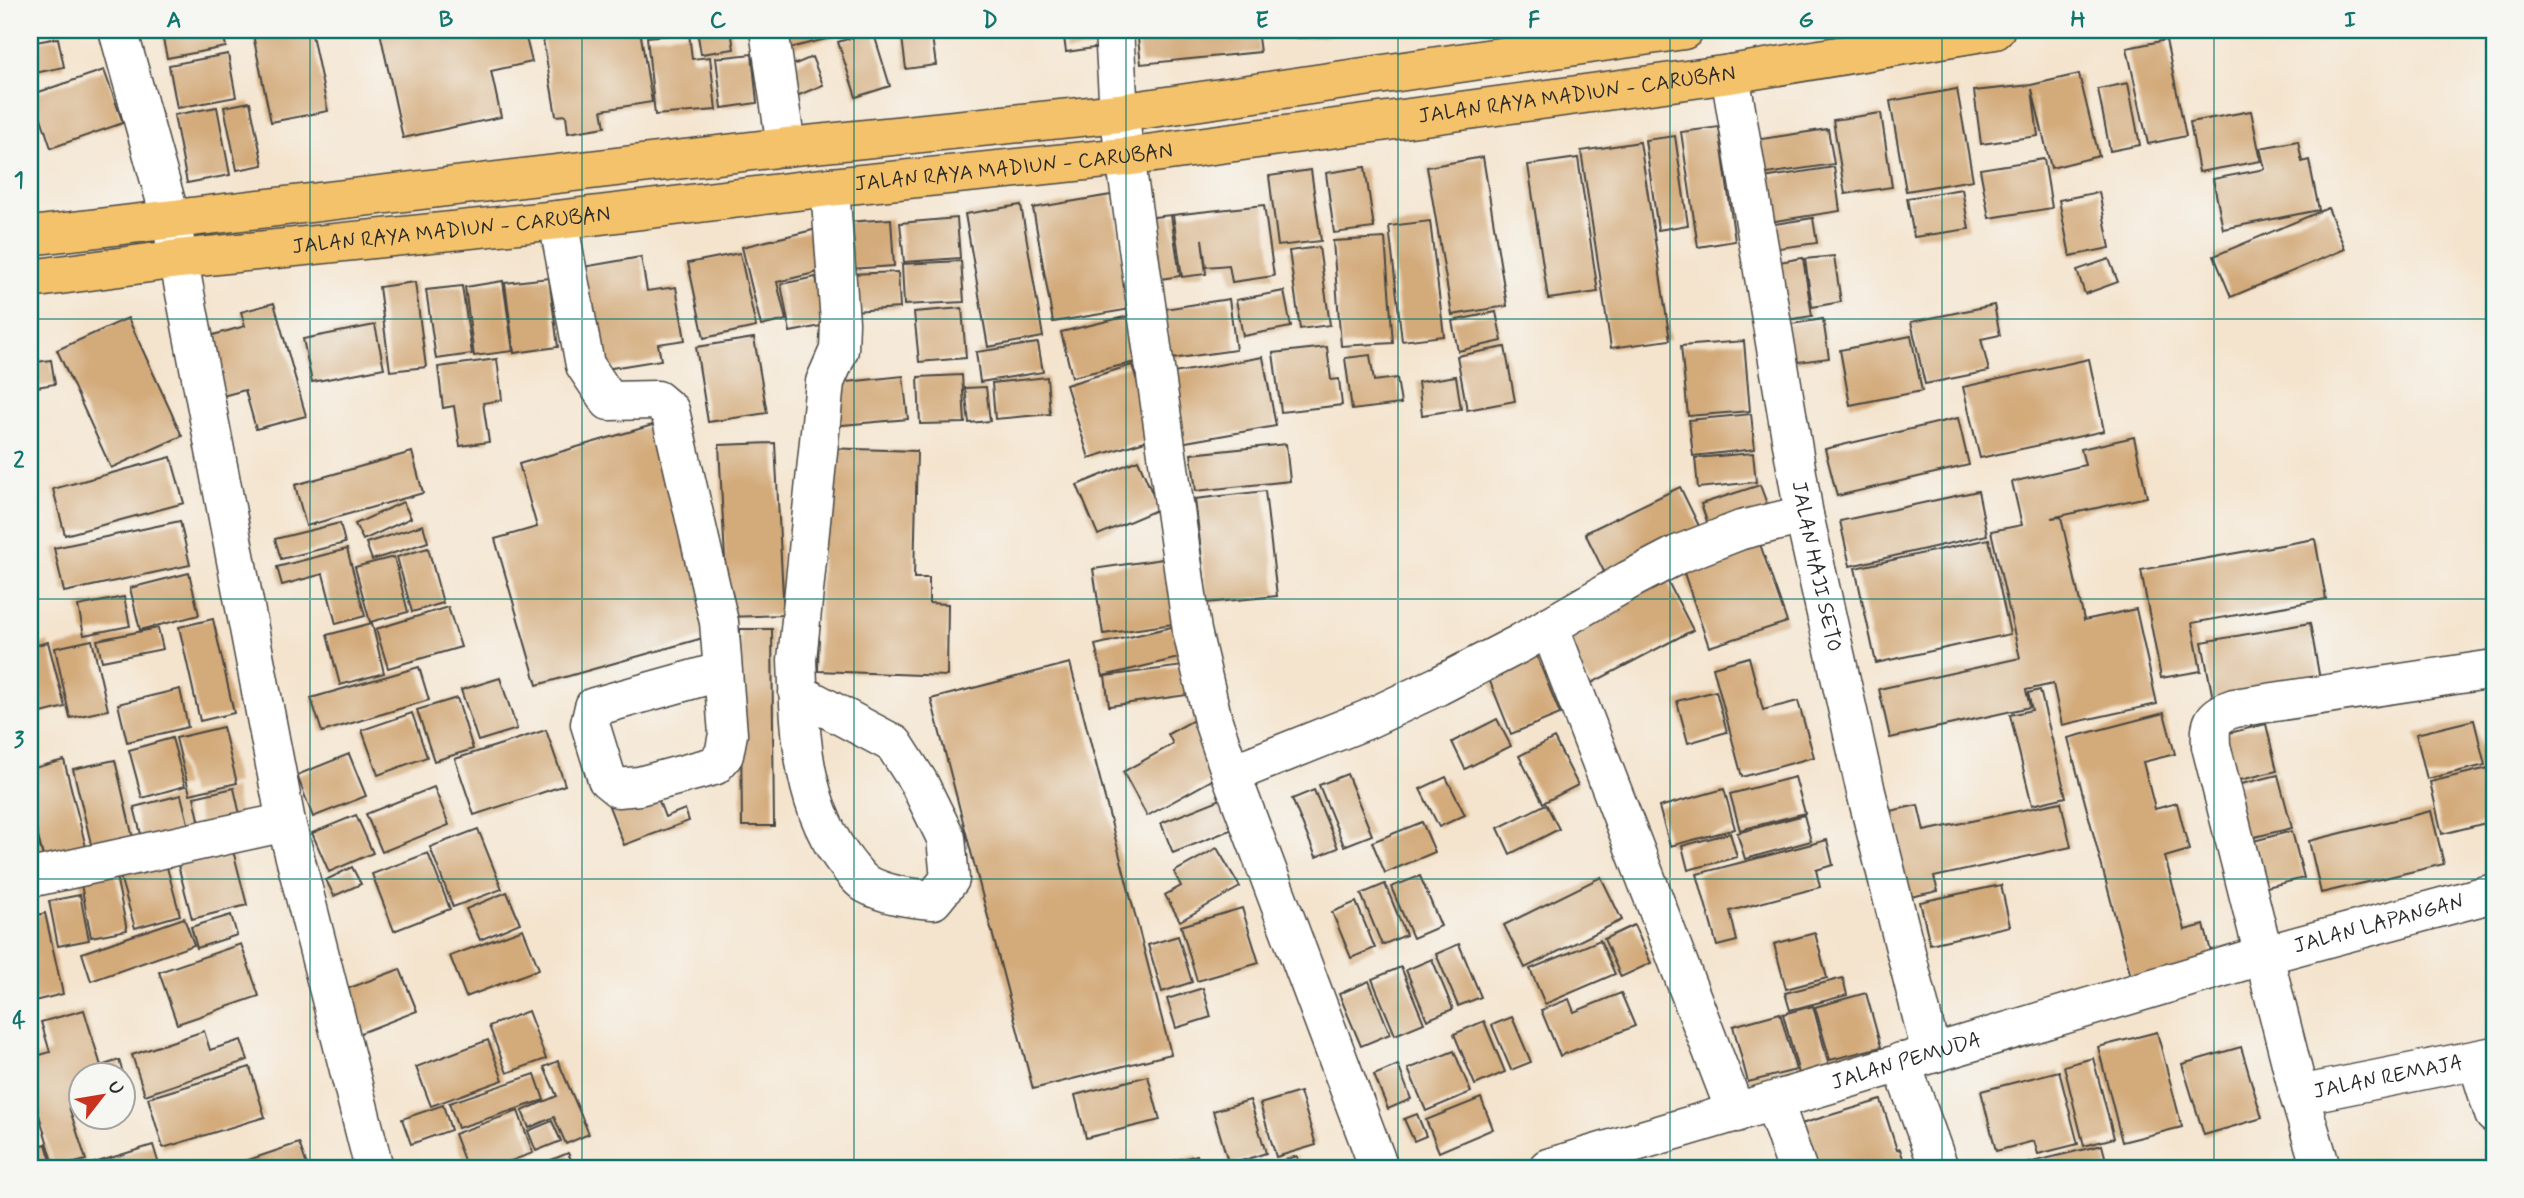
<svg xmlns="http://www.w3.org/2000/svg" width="2524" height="1198" font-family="Mynerve,sans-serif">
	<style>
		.building { fill: #d3aa7a }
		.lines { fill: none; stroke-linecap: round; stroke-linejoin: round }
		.minor-casing { stroke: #494743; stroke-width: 41 }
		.highway-casing { stroke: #494743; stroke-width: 41 }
		.minor { stroke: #fff; stroke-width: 38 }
		.highway { stroke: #f4c26a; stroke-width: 38 }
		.grid { fill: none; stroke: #0f766e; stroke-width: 2; stroke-opacity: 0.55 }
		.labels { text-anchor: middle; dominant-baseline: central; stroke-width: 5; stroke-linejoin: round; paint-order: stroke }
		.street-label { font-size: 21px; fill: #2b2b2b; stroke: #f6f6f2 }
		.neatline { fill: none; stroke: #0f766e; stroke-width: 2.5 }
		.grid-label { font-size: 23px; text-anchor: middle; font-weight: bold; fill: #0f766e }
	</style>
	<rect width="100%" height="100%" fill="#f6f6f2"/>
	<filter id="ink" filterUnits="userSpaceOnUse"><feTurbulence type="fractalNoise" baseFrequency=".0143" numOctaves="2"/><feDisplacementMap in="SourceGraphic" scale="14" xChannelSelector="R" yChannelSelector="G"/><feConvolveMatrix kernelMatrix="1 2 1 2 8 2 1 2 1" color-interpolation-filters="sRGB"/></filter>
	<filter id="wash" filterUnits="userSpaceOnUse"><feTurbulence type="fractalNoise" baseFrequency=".00686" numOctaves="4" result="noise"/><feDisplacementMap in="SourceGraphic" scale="28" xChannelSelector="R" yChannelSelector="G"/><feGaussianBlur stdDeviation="1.57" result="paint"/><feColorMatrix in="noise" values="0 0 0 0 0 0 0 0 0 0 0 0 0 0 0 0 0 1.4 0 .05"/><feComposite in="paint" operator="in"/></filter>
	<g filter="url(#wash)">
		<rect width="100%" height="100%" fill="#f4e4ce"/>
		<g id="blocks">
			<!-- building -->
			<g class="building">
				<polygon points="161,30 223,30 226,47 167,58"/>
				<polygon points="252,30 311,30 328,111 271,122"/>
				<polygon points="390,30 524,30 532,62 491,71 501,117 403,138 380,32"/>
				<polygon points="606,30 640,30 652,102 602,110 605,127 568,133 566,115 556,116 543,40"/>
				<polygon points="697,30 731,30 734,49 701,54"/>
				<polygon points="777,30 832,30 834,37 782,50"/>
				<polygon points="901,30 931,30 936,65 906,69"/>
				<polygon points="1063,30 1099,30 1101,47 1066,52"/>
				<polygon points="1137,30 1257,30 1260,52 1141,64"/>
				<polygon points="1263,30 1292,30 1292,35 1263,36"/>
				<polygon points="1296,30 1327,30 1327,36 1297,38"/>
				<polygon points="873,31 890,86 856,97 838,42"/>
				<polygon points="689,33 692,59 710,57 716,110 655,115 647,37"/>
				<polygon points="58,38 64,67 30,74 30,43"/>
				<polygon points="2166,40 2186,136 2148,144 2127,48"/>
				<polygon points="228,54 236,97 177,108 169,65"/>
				<polygon points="752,54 757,103 722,108 716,58"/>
				<polygon points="812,57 823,85 792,98 781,70"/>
				<polygon points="104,70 123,123 51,148 33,94"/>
				<polygon points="2079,74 2099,156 2051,168 2032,89 2038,136 1981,144 1974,91 2031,85"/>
				<polygon points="2128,83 2140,145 2110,151 2098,89"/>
				<polygon points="1957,89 1973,180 1906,191 1890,101"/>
				<polygon points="250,102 263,165 237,170 224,107"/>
				<polygon points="217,107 230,175 187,183 174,115"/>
				<polygon points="2251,111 2261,161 2199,172 2190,122"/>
				<polygon points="1881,113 1892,187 1845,194 1833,120"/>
				<polygon points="1719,127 1735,241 1698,247 1681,132"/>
				<polygon points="1828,129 1834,164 1760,175 1755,140"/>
				<polygon points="1675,136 1688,225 1658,230 1645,140"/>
				<polygon points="2298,141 2302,162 2309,160 2319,210 2223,229 2213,179 2265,169 2260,148"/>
				<polygon points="1640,142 1670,340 1611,348 1581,151"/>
				<polygon points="1483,157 1507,306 1452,315 1427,167"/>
				<polygon points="1578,158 1598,292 1548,299 1528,165"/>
				<polygon points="2044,159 2052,208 1989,218 1980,169"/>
				<polygon points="1365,167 1374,228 1334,233 1326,173"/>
				<polygon points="1834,167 1840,211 1769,222 1763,178"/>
				<polygon points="1311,170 1321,241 1278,246 1269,176"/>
				<polygon points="1962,189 1969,229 1914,237 1907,198"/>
				<polygon points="2099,192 2110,248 2070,256 2059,200"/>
				<polygon points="1111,195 1131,309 1053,322 1033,208"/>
				<polygon points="1021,205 1043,337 988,347 965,214"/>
				<polygon points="1264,205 1274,276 1232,282 1229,265 1206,267 1202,239 1206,274 1182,277 1173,215"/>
				<polygon points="2328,208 2345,249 2231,297 2214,256"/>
				<polygon points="1171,215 1180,276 1154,280 1145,218"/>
				<polygon points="957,218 960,258 904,262 900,223"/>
				<polygon points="1813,218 1817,243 1772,249 1768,225"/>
				<polygon points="891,219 894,266 849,269 846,222"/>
				<polygon points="1430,221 1444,336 1402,341 1389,226"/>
				<polygon points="817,229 827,270 777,282 786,320 761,326 742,247"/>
				<polygon points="1385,238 1393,343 1341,346 1333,241"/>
				<polygon points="1319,247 1330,325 1300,329 1289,251"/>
				<polygon points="740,253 756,327 704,338 688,263"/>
				<polygon points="1834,256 1841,302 1812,307 1805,259"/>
				<polygon points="641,257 647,291 676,287 685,340 658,344 661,360 599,370 583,267"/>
				<polygon points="1803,258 1812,316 1787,320 1779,262"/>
				<polygon points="2109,259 2118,282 2085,294 2077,270"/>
				<polygon points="961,261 964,302 904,305 902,264"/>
				<polygon points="898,272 900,308 852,311 850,274"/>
				<polygon points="816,277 826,325 790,332 781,284"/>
				<polygon points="549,278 558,347 514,353 505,283"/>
				<polygon points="503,281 513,351 474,356 465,287"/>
				<polygon points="415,282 426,367 390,371 379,287"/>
				<polygon points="462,286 472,354 436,359 426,290"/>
				<polygon points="1284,291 1291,327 1243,336 1236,300"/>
				<polygon points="1229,299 1236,350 1171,359 1164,309"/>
				<polygon points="274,303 306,416 256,429 245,390 215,398 199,339 245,326 241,312"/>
				<polygon points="1994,305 2000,335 1981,339 1989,371 1925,384 1911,322"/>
				<polygon points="962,308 966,358 919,362 914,312"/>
				<polygon points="1496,312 1502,341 1458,351 1452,321"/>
				<polygon points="1133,315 1144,360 1072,377 1061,332"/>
				<polygon points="128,318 182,436 111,468 57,350"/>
				<polygon points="1823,319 1829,358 1791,363 1785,325"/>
				<polygon points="375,325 384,368 312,382 303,339"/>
				<polygon points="1911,336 1922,391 1850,405 1840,350"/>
				<polygon points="754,338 767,413 708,422 696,347"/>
				<polygon points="1744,341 1750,411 1688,416 1681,346"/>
				<polygon points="1038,343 1043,372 980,382 976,352"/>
				<polygon points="1327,347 1331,380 1339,379 1342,405 1281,412 1273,353"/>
				<polygon points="1505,347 1515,401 1467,410 1457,356"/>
				<polygon points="1370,355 1374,381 1397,378 1401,404 1352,410 1345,358"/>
				<polygon points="1263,357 1276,426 1180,443 1168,374"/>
				<polygon points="497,359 502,400 483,403 489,442 460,446 454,406 443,408 438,367"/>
				<polygon points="2089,359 2104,431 1980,458 1963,387"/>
				<polygon points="51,360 55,384 30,388 30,363"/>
				<polygon points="1132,365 1155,438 1089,458 1066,385"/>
				<polygon points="962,375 965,423 920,424 918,377"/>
				<polygon points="903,376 908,419 832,426 828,384"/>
				<polygon points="1456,376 1461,409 1422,415 1418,382"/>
				<polygon points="1047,377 1050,414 995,419 992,383"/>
				<polygon points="986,387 990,421 969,423 965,388"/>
				<polygon points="1751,414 1755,449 1693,456 1689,420"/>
				<polygon points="1958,418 1969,465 1837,496 1825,449"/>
				<polygon points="656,424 717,634 537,685 495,539 537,527 519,464"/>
				<polygon points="2134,437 2147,497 2051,518 2061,517 2084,620 2136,609 2157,704 2062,725 2053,684 2026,690 2030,707 1890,738 1879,689 2020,658 1991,531 2022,525 2012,482 2085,465 2081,449"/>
				<polygon points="775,443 784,615 728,617 719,445"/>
				<polygon points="1286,444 1290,481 1196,491 1191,454"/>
				<polygon points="824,448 917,451 914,578 929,578 929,603 948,604 947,676 818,671"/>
				<polygon points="412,452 423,493 306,526 295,485"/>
				<polygon points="1753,453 1756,482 1698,488 1695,458"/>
				<polygon points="171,457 184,503 65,535 53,489"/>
				<polygon points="1138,460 1159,509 1098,535 1077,485"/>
				<polygon points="1760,485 1771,515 1712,536 1701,504"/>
				<polygon points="1680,487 1701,530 1606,576 1585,533"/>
				<polygon points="1265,491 1277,596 1207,603 1195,499"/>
				<polygon points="1978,491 1987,535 1850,566 1840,521"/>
				<polygon points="403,502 411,518 363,540 355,524"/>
				<polygon points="180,521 190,565 64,592 54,548"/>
				<polygon points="340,523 345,543 281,559 275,539"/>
				<polygon points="423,525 428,542 372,560 366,543"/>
				<polygon points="1989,539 2010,634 1876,663 1855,568"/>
				<polygon points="2315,539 2326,599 2192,623 2201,671 2161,678 2141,570"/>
				<polygon points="1760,544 1787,622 1709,647 1683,570"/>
				<polygon points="428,548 443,603 412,612 397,557"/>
				<polygon points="347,549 365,616 336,624 323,574 282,585 277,567"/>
				<polygon points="394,557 408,612 370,622 355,567"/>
				<polygon points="1170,558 1180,623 1103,634 1093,569"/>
				<polygon points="189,573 199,615 140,630 130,588"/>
				<polygon points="1664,574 1693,630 1590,684 1560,628"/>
				<polygon points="124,597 130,626 84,635 78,606"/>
				<polygon points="448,607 461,647 388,668 376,629"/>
				<polygon points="213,619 234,713 200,721 179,627"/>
				<polygon points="372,623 384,673 340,685 327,635"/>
				<polygon points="2310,623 2320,680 2213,699 2202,642"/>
				<polygon points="1180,625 1187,656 1103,676 1095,645"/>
				<polygon points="158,628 163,649 102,661 97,640"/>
				<polygon points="740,629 772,629 774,826 742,826"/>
				<polygon points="92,640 108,710 70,718 55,648"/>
				<polygon points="48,642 65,707 30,716 30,647"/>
				<polygon points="1536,654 1560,714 1511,734 1487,674"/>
				<polygon points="1749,657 1763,710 1798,701 1814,757 1742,777 1713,667"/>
				<polygon points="1070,663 1171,1054 1033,1089 931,699"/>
				<polygon points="1183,666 1187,695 1109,706 1105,676"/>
				<polygon points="419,667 429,700 322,732 311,698"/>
				<polygon points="500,678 517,729 478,741 461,690"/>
				<polygon points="180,689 188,727 127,742 118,704"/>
				<polygon points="2040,690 2066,797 2032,805 2010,715 2032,710 2028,693"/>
				<polygon points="1716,691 1727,732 1688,743 1677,701"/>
				<polygon points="457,698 473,749 434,761 417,710"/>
				<polygon points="412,713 427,757 378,775 362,730"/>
				<polygon points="2164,713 2175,754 2143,762 2155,809 2177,803 2189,850 2165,857 2185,930 2204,925 2215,967 2134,988 2068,738"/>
				<polygon points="1199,717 1228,771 1147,816 1123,772 1173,744 1168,734"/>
				<polygon points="1497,719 1511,746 1465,769 1452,742"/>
				<polygon points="2474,720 2485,765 2427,779 2416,734"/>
				<polygon points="2266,724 2277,771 2228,783 2217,736"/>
				<polygon points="223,727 237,783 190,794 176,738"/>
				<polygon points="546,730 565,785 474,815 455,759"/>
				<polygon points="172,738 185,786 142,798 129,750"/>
				<polygon points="1554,738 1578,785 1543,803 1519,756"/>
				<polygon points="349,754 366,796 313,817 297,775"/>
				<polygon points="64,760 87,851 30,870 30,814 44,860 30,805 30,769"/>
				<polygon points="115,760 135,847 94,856 73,769"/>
				<polygon points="2488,768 2494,793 2494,821 2442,834 2430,782"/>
				<polygon points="1347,774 1372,835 1344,846 1319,785"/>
				<polygon points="2278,775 2292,828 2242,840 2229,787"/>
				<polygon points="1446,777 1465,815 1439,827 1420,789"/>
				<polygon points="1795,777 1805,813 1740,830 1730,794"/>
				<polygon points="652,783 665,817 685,809 689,821 624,845 607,801"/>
				<polygon points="434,787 449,825 382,852 366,814"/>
				<polygon points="234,788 242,824 202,833 194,797"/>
				<polygon points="1724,789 1735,829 1670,846 1659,807"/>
				<polygon points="1314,790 1338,848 1316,857 1292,799"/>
				<polygon points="181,795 191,835 144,846 134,807"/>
				<polygon points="1226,797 1238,827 1173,853 1161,823"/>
				<polygon points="2061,802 2071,847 1934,877 1938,891 1901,899 1881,813 1918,805 1924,831"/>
				<polygon points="1546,804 1559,829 1510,854 1498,828"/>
				<polygon points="2431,811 2444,864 2321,893 2309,841"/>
				<polygon points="356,815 373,853 329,872 312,833"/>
				<polygon points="1804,815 1811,841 1745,859 1737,833"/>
				<polygon points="1422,822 1435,852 1385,873 1372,842"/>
				<polygon points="478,829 502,889 453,907 430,847"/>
				<polygon points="2292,831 2304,878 2254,890 2242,844"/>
				<polygon points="1730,833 1737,857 1688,870 1682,846"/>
				<polygon points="1827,840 1833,865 1816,870 1820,887 1730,911 1737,941 1717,946 1697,874"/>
				<polygon points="231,843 247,905 192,919 176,857"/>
				<polygon points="1217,848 1240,887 1180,921 1165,895 1181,886 1174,872"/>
				<polygon points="428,853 450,909 394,931 372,874"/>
				<polygon points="165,860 180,915 135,928 119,873"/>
				<polygon points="352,867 361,884 334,896 326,880"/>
				<polygon points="115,871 127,930 91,937 80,879"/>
				<polygon points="1420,876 1441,926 1413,938 1391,887"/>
				<polygon points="1601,877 1622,920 1525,968 1504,925"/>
				<polygon points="1385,884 1406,935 1382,945 1361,894"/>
				<polygon points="2001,885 2010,926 1930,944 1920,902"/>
				<polygon points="507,892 520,923 480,940 466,909"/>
				<polygon points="80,895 89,940 58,946 49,901"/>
				<polygon points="1356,902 1375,948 1351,958 1332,912"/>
				<polygon points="1242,908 1259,963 1197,981 1181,926"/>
				<polygon points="45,913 63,994 30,1002 30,917"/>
				<polygon points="231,915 237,935 197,948 191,927"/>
				<polygon points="184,918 194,945 91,981 82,953"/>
				<polygon points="1634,925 1651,963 1621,977 1604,939"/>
				<polygon points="523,929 539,969 466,997 450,956"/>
				<polygon points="1815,933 1827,978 1786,989 1774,944"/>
				<polygon points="1178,936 1192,982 1162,992 1148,945"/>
				<polygon points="1600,940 1615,974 1545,1004 1530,969"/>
				<polygon points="241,944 259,996 177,1024 159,972"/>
				<polygon points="1459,944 1481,997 1458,1006 1436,954"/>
				<polygon points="1432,959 1453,1009 1427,1020 1406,970"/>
				<polygon points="1401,967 1424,1023 1395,1035 1372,979"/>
				<polygon points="400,969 417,1011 353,1036 336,993"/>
				<polygon points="1843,978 1847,995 1790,1010 1785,993"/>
				<polygon points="1369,981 1390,1034 1361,1046 1339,994"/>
				<polygon points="1203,988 1211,1017 1176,1028 1167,999"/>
				<polygon points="1621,993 1635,1026 1560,1056 1541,1010 1569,999 1574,1012"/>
				<polygon points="1866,993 1881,1047 1830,1060 1815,1007"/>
				<polygon points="1813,1006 1831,1073 1801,1081 1783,1014"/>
				<polygon points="84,1010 101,1066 119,1060 128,1090 122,1091 122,1076 80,1076 80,1104 69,1107 86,1160 55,1168 30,1085 30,1058 50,1052 41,1022"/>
				<polygon points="528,1011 546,1059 507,1073 489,1026"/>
				<polygon points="1780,1013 1796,1070 1748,1082 1733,1026"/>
				<polygon points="1512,1017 1531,1062 1511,1070 1492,1025"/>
				<polygon points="1484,1021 1505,1072 1475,1085 1454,1034"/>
				<polygon points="204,1031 210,1050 241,1040 248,1060 145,1095 132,1055"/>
				<polygon points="2157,1032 2182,1127 2122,1142 2098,1047"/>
				<polygon points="488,1040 503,1080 431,1106 416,1067"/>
				<polygon points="2241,1047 2262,1118 2204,1135 2182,1064"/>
				<polygon points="1454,1051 1471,1092 1426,1111 1408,1069"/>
				<polygon points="2093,1058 2114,1138 2084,1146 2064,1066"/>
				<polygon points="558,1061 589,1134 566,1144 554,1117 529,1128 522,1111 557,1096 544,1067"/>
				<polygon points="1398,1065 1411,1099 1388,1109 1374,1075"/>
				<polygon points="250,1067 265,1117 163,1148 148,1098"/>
				<polygon points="2059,1071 2078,1144 2038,1154 2034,1141 1996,1151 1981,1091"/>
				<polygon points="535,1074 544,1100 458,1128 449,1103"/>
				<polygon points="1148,1076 1160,1120 1086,1138 1075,1095"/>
				<polygon points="1300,1092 1316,1145 1276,1157 1260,1104"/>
				<polygon points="1481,1098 1493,1129 1439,1152 1426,1120"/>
				<polygon points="1250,1100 1266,1153 1229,1165 1213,1111"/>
				<polygon points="1881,1100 1897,1150 1900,1149 1906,1168 1843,1168 1847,1165 1837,1168 1815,1168 1801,1124"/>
				<polygon points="443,1105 451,1130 411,1144 402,1119"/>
				<polygon points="518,1111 533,1153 491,1168 467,1168 454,1134"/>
				<polygon points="1417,1114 1426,1136 1414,1141 1404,1119"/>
				<polygon points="552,1121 561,1141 536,1151 528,1131"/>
				<polygon points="299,1143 308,1168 225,1168"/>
				<polygon points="46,1144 53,1168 30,1168 30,1149"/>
				<polygon points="153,1145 160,1168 78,1168"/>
				<polygon points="2102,1145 2108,1168 2013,1168 2012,1167"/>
				<polygon points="568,1153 575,1168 532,1168"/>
				<polygon points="1197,1155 1201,1168 1169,1168 1167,1163"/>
				<polygon points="1297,1156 1301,1168 1260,1168"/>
			</g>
		</g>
	</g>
	<g filter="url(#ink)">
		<use href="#blocks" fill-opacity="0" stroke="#494743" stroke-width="2"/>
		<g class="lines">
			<!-- minor casing -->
			<g class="minor-casing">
				<g id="minor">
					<polyline points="118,30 171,220 286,822 374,1168"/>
					<polyline points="769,30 786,147"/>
					<polyline points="1114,30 1119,113 1192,631 1213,721 1231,774 1379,1168"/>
					<path id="s1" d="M1730 74 1804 515 1866 792 1931 1053"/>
					<polyline points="558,220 585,365 609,401 657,400 670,411 719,622 728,734 724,755 714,766 639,786 618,788 607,779 590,724 594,707 723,671"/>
					<polyline points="1549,626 1736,1113"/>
					<path d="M798 693 894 744 919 783 946 838 950 879 933 900C910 898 886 895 866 884 859 880 853 871 848 865 801 808 800 731 797 660L825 382 839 350 840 322 830 187"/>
					<polyline points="1231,774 1366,720 1438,686 1519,644 1629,580 1677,555 1741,530 1804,515"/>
					<polyline points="30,878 286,822"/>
					<polyline points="2477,1060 2494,1114"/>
					<polyline points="1901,1062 1939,1168"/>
					<path id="s2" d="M2299 1095 2494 1056"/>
					<polyline points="1774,1102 1797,1168"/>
					<path id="s3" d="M1548 1168 2264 955 2494 893"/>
					<path d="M2321 1168 2299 1095 2211 746C2210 723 2211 716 2234 708L2494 669"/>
				</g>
			</g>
			<!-- highway casing -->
			<g class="highway-casing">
				<g id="highway">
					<polyline points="30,236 786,147 1119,113 1684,30"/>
					<path id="s4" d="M30 279 179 259 558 220 830 187 1125 157 1730 74 1995 30"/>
				</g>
			</g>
			<!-- minor -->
			<use href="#minor" class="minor"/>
			<!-- highway -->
			<use href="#highway" class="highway"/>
		</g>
	</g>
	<!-- grid -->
	<path class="grid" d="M310 30V1168M582 30V1168M854 30V1168M1126 30V1168M1398 30V1168M1670 30V1168M1942 30V1168M2214 30V1168M30 319H2494M30 599H2494M30 879H2494"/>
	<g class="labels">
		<!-- street labels -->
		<g class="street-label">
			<text stroke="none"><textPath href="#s4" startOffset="1558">JALAN RAYA MADIUN - CARUBAN</textPath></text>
			<text stroke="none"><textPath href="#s4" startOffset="990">JALAN RAYA MADIUN - CARUBAN</textPath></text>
			<text stroke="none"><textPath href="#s4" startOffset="424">JALAN RAYA MADIUN - CARUBAN</textPath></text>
			<text stroke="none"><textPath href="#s1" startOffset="500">JALAN HAJI SETO</textPath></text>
			<text stroke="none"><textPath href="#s3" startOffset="866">JALAN LAPANGAN</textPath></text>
			<text stroke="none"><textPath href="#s3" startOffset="374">JALAN PEMUDA</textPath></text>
			<text stroke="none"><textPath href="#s2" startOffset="91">JALAN REMAJA</textPath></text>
		</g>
	</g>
	<!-- margin -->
	<rect width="2524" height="1198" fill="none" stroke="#f6f6f2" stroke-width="77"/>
	<!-- north arrow -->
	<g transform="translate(102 1096) rotate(59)"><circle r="33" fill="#f6f6f2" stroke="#a5a5a2" stroke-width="2"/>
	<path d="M0-5L12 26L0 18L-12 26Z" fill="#c8321e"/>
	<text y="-10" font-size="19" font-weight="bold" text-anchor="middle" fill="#2b2b2b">U</text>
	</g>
	<rect x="38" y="38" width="2448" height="1122" class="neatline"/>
	<g class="grid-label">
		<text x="174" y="27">A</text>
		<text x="446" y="27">B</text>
		<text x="718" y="27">C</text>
		<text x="990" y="27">D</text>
		<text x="1262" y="27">E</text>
		<text x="1534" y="27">F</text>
		<text x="1806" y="27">G</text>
		<text x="2078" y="27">H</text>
		<text x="2350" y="27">I</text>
		<text x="19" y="187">1</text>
		<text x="19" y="467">2</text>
		<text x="19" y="747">3</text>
		<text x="19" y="1027">4</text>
	</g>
</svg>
